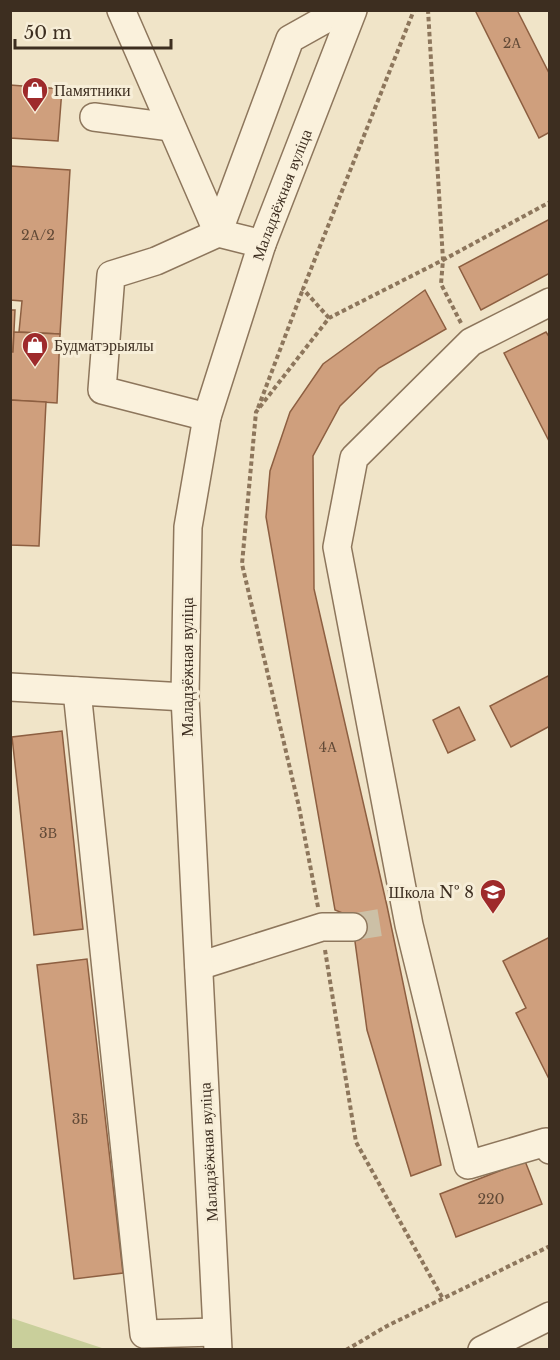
<svg xmlns="http://www.w3.org/2000/svg" width="560" height="1360" font-family="'Libre Baskerville',serif">
	<style>
		.green { fill: #c9cf9b }
		.building { fill: #cf9f7d; stroke: #8d5f41; stroke-width: 1.5 }
		.lines { fill: none; stroke-linecap: round; stroke-linejoin: round }
		.minor-tunnel { stroke: #ccc0a6; stroke-width: 27; stroke-dasharray: 27 14; stroke-linecap: butt }
		.minor-casing { stroke: #8d765c; stroke-width: 30 }
		.path { stroke: #8d765c; stroke-width: 4; stroke-dasharray: 4.5 3; stroke-linecap: butt }
		.minor { stroke: #faf1dc; stroke-width: 27 }
		.labels { text-anchor: middle; dominant-baseline: central; stroke-width: 6; stroke-linejoin: round; paint-order: stroke }
		.number-label { font-size: 14px; fill: #624a37 }
		.poi-label { font-size: 16px; fill: #3d2e20; stroke: #f7eed8; text-anchor: start }
		.street-label { font-size: 16px; fill: #3d2e20; stroke: #f7eed8 }
	</style>
	<rect width="100%" height="100%" fill="#f0e4c8"/>
	<!-- green -->
	<polygon class="green" points="11,1318 105,1349 11,1349"/>
	<!-- building -->
	<g class="building">
		<polygon points="475,10 517,10 550,75 550,132 539,138"/>
		<polygon points="10,85 62,89 58,141 10,138"/>
		<polygon points="11,166 70,170 60,334 19,332 22,301 10,300"/>
		<polygon points="550,219 550,273 481,310 459,267"/>
		<polygon points="425,290 446,329 379,368 340,406 313,456 314,589 387,906 441,1165 411,1176 367,1030 353,927 350,916 335,910 266,517 270,471 290,412 323,364"/>
		<polygon points="10,310 15,310 13,352 10,352"/>
		<polygon points="14,332 60,334 57,403 10,400 10,352 13,352"/>
		<polygon points="546,332 550,338 550,443 504,353"/>
		<polygon points="10,400 46,402 39,546 10,545"/>
		<polygon points="550,675 550,726 511,747 490,706"/>
		<polygon points="459,707 475,740 448,753 433,720"/>
		<polygon points="62,731 83,929 34,935 12,737"/>
		<polygon points="550,937 550,1081 516,1013 526,1008 503,961"/>
		<polygon points="87,959 123,1273 74,1279 37,965"/>
		<polygon points="525,1161 542,1204 456,1237 440,1194"/>
	</g>
	<g class="lines">
		<!-- minor-tunnel -->
		<polyline class="minor-tunnel" points="353,927 390,921"/>
		<!-- minor casing -->
		<g class="minor-casing">
			<g id="minor">
				<polyline points="121,10 218,233 262,244"/>
				<polyline points="94,117 171,127"/>
				<polyline points="550,302 471,342 354,458 337,547 409,925 468,1165 546,1142 550,1150"/>
				<polyline points="207,417 102,390 111,275 156,261 218,233 290,39 342,10"/>
				<polyline points="10,687 185,697"/>
				<polyline points="77,691 144,1334 216,1332"/>
				<polyline points="199,966 322,927 353,927"/>
				<path id="s1" d="M218 1350 185 697 188 527 207 417 262 244 353 10"/>
				<polyline points="482,1350 550,1316"/>
			</g>
		</g>
		<!-- path -->
		<g class="path">
			<polyline points="329,318 303,289 414,10"/>
			<polyline points="461,323 441,284 443,260 550,202"/>
			<polyline points="258,408 303,289"/>
			<polyline points="318,907 299,807 242,564 256,412 329,318 443,260 428,10"/>
			<polyline points="325,950 356,1142 443,1299"/>
			<polyline points="346,1350 387,1326 550,1246"/>
		</g>
		<!-- minor -->
		<use href="#minor" class="minor"/>
	</g>
	<!-- icons -->
	<defs>
		<g id="shop-pin" transform="scale(1.35)"><path d="M0 17L-7.5 6A9.5 9.5 0 1 1 7.5 6Z" fill="#9e2a2b" stroke="#f7eed8"/><path d="M-5-2.5h2.3a2.7 3.5 0 0 1 5.4 0H5L5.5 6h-11ZM-1.5-2.5h3a1.5 2.3 0 0 0-3 0Z" fill="#fff"/></g>
		<g id="school-pin" transform="scale(1.35)"><path d="M0 17L-7.5 6A9.5 9.5 0 1 1 7.5 6Z" fill="#9e2a2b" stroke="#f7eed8"/><path d="M0-5L7-2L0 1L-7-2ZM-4 1L0 2.5L4 1V4Q0 6-4 4Z" fill="#fff"/></g>
	</defs>
	<g fill-rule="evenodd">
		<use href="#shop-pin" x="35" y="90"/>
		<use href="#shop-pin" x="35" y="345"/>
		<use href="#school-pin" x="493" y="892"/>
	</g>
	<g class="labels">
		<!-- number labels -->
		<g class="number-label">
			<text x="512" y="43">2А</text>
			<text x="38" y="235">2А/2</text>
			<text x="328" y="747">4А</text>
			<text x="48" y="833">3В</text>
			<text x="80" y="1119">3Б</text>
			<text x="491" y="1199">220</text>
		</g>
		<!-- poi labels -->
		<g class="poi-label">
			<text x="54" y="90">Памятники</text>
			<text x="54" y="345">Будматэрыялы</text>
			<text x="474" y="892" text-anchor="end">Школа № 8</text>
		</g>
		<!-- street labels -->
		<g class="street-label">
			<text stroke="none"><textPath href="#s1" startOffset="1170">Маладзёжная вуліца</textPath></text>
			<text transform="translate(187 667) rotate(-90)">Маладзёжная вуліца</text>
			<text transform="translate(208 1152) rotate(-93)">Маладзёжная вуліца</text>
		</g>
	</g>
	<!-- border -->
	<rect width="560" height="1360" fill="none" stroke="#3d2e20" stroke-width="24"/>
	<!-- scale -->
	<path d="M15 39v9h156v-9" fill="none" stroke="#3d2e20" stroke-width="3"/>
	<text x="24" y="39" font-size="18" fill="#3d2e20" stroke="#f7eed8" stroke-width="4.5" paint-order="stroke">50 m</text>
</svg>
